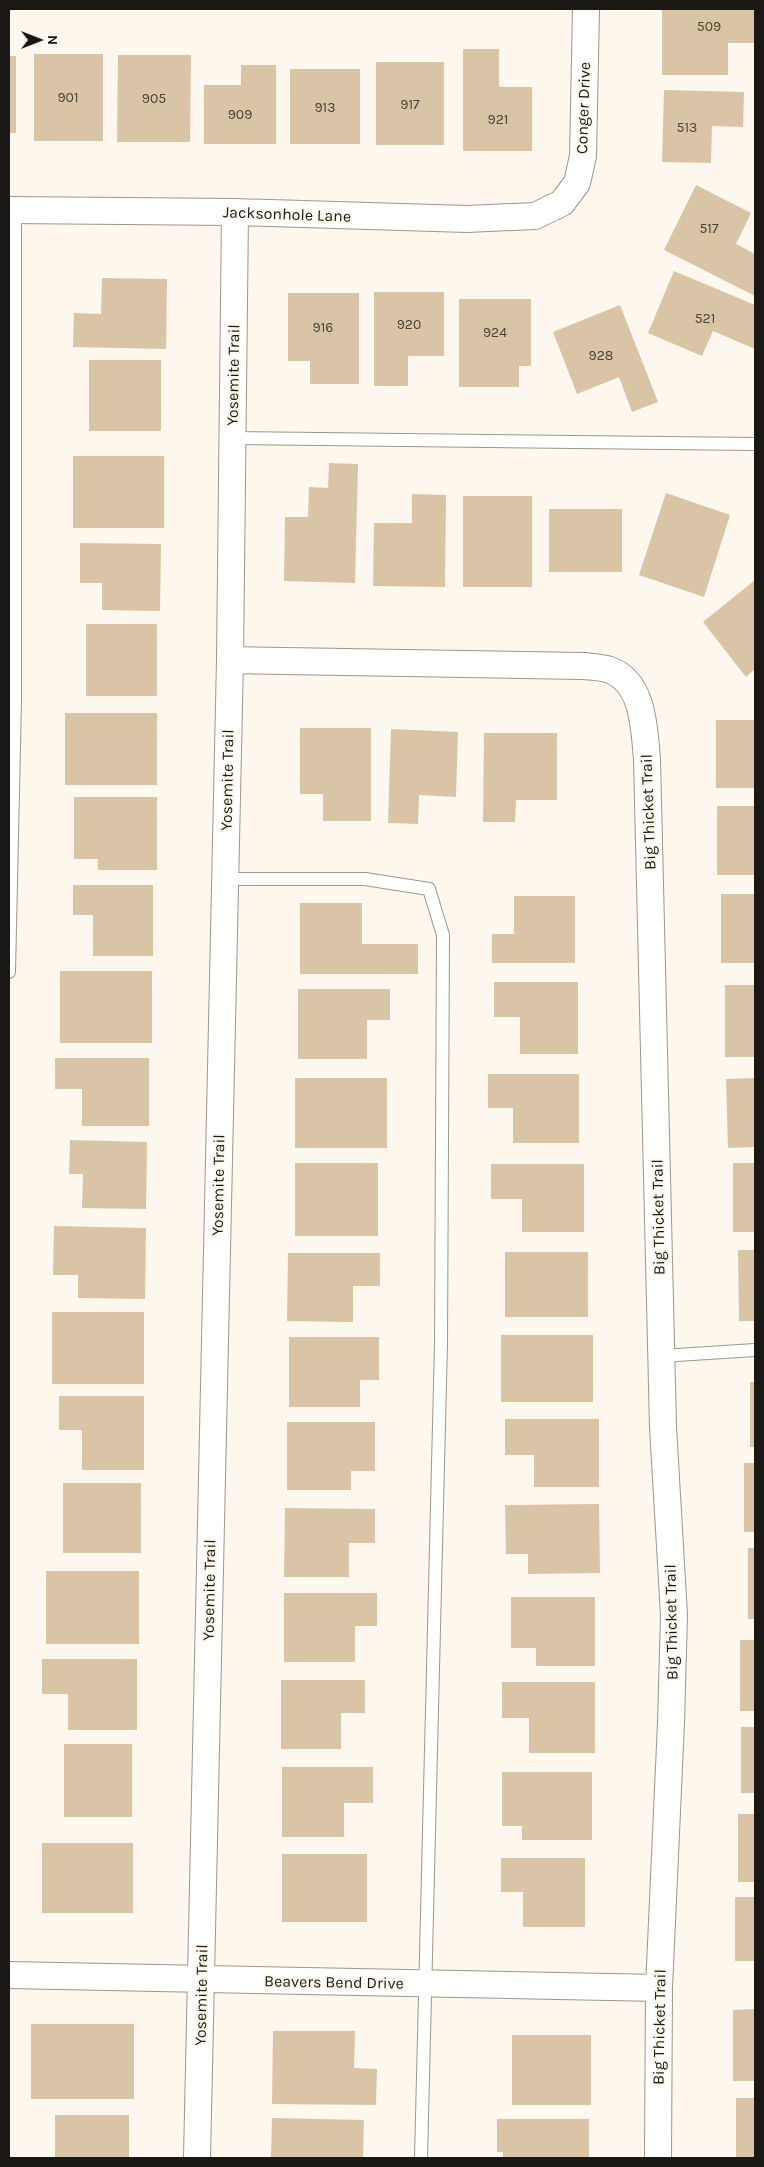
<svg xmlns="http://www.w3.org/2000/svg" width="764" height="2167" font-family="Karla,sans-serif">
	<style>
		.building { fill: #d9c5a5 }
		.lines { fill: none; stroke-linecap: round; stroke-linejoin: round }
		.service-casing { stroke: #9c968d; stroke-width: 14 }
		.minor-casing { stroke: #9c968d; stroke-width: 28 }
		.service { stroke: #fff; stroke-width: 12 }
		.minor { stroke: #fff; stroke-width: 26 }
		.labels { text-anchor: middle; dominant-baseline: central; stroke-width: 4; stroke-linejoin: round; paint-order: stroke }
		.number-label { font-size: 14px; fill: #4a4339 }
		.street-label { font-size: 16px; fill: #1a1815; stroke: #fdf7ed }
	</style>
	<rect width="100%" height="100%" fill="#fdf7ed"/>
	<!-- building -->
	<g class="building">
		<polygon points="662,9 755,9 755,43 728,43 728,75 662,75"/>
		<polygon points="463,49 499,49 499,87 532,87 532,151 463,151"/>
		<rect x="34" y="54" width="69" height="87"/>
		<polygon points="118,55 191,55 190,142 117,142"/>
		<rect x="9" y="56" width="7" height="77"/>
		<rect x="376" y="62" width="68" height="83"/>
		<polygon points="241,65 276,65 276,144 204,144 204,85 241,85"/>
		<rect x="290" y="69" width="70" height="75"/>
		<polygon points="664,90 744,92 743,127 712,126 711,163 662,162"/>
		<polygon points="696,185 751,213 736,244 755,254 755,296 664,250"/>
		<polygon points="674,271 755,305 755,349 713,331 702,356 648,333"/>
		<polygon points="102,278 167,279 166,349 73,347 74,313 101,314"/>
		<polygon points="374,292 444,292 444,356 408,356 408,386 374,386"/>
		<polygon points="288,293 359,293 359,384 310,384 310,361 288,361"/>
		<polygon points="459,299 531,299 531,366 519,366 519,387 459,387"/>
		<polygon points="620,305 658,402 632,412 619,377 577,394 553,332"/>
		<rect x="89" y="360" width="72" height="71"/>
		<rect x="73" y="456" width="91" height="72"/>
		<polygon points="329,463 358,464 355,583 284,581 285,517 308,517 309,487 328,488"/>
		<polygon points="666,493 730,515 704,597 639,575"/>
		<polygon points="412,494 446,495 445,587 373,586 374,523 412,523"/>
		<rect x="463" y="496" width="69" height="91"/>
		<rect x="549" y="509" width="73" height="63"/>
		<polygon points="80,543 161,544 160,611 102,610 102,583 80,583"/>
		<polygon points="755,580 755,669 746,677 703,622"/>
		<rect x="86" y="624" width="71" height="72"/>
		<rect x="65" y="713" width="92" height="72"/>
		<rect x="716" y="720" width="39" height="68"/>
		<polygon points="300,728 371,728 371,821 323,821 323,794 300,794"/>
		<polygon points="391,729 458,732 456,797 419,795 418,824 388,823"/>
		<polygon points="484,733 557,733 557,800 516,800 515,822 483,822"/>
		<polygon points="74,797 157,797 157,870 98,870 98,859 74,859"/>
		<rect x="717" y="806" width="38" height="69"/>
		<polygon points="73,885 153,885 153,956 93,956 93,915 73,915"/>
		<rect x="721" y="894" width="34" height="69"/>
		<polygon points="514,896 575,896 575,963 492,963 492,934 514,934"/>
		<polygon points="300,903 362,903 362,944 418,944 418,974 300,974"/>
		<rect x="60" y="971" width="92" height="72"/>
		<polygon points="494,982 578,982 578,1054 520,1054 520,1017 494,1017"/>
		<rect x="725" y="985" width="30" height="72"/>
		<polygon points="298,989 390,989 390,1020 367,1020 367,1059 298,1059"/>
		<polygon points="55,1058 149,1058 149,1126 82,1126 82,1089 55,1089"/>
		<polygon points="488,1074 579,1074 579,1143 513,1143 513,1108 488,1108"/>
		<rect x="295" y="1078" width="92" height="70"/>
		<polygon points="755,1078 755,1147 728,1148 726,1079"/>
		<polygon points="70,1140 147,1142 146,1209 82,1208 83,1174 69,1174"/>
		<rect x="295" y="1163" width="83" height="73"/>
		<rect x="733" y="1163" width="22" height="69"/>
		<polygon points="491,1164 584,1164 584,1232 522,1232 522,1199 491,1199"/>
		<polygon points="54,1226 146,1228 145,1299 78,1298 78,1275 53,1275"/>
		<polygon points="738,1250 755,1250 755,1321 739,1321"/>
		<rect x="505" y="1252" width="83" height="65"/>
		<polygon points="288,1253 380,1253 380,1286 353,1286 353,1322 287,1321"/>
		<rect x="52" y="1312" width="92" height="72"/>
		<rect x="501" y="1335" width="92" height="67"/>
		<polygon points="289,1337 379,1337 379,1380 360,1380 360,1407 289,1407"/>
		<rect x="750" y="1382" width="5" height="65"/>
		<polygon points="59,1396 144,1396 144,1470 82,1470 82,1430 59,1430"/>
		<polygon points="505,1419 599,1419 599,1487 534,1487 534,1455 505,1455"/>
		<polygon points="287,1422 375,1422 375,1471 351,1471 351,1490 287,1490"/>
		<rect x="744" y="1463" width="11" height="69"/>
		<rect x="63" y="1483" width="78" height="70"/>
		<polygon points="599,1504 600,1573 528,1574 528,1554 506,1554 505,1505"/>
		<polygon points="285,1508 375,1509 375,1543 349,1543 349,1577 284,1577"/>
		<rect x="748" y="1548" width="7" height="71"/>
		<rect x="46" y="1571" width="93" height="73"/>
		<polygon points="284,1593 377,1593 377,1626 355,1626 355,1662 284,1662"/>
		<polygon points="511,1597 595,1597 595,1666 536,1666 536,1648 511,1648"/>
		<rect x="740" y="1640" width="15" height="71"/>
		<polygon points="42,1659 137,1659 137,1730 68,1730 68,1694 42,1694"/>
		<polygon points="281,1680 365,1680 365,1713 341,1713 341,1749 281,1749"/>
		<polygon points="502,1682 595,1682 595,1753 529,1753 529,1718 502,1718"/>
		<rect x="741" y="1727" width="14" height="66"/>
		<rect x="64" y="1744" width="68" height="73"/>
		<polygon points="282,1767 373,1767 373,1803 344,1803 344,1837 282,1837"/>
		<polygon points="502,1772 592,1772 592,1840 522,1840 522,1826 502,1826"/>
		<rect x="738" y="1814" width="17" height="68"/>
		<rect x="42" y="1843" width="91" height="70"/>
		<rect x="282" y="1854" width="85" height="68"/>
		<polygon points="501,1858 585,1858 585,1927 523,1927 523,1892 501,1892"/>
		<rect x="735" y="1897" width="20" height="64"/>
		<polygon points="755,2009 755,2081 733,2081 733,2010"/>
		<rect x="31" y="2024" width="103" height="75"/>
		<polygon points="273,2031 355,2031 354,2068 377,2069 376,2105 272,2104"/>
		<rect x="512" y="2035" width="79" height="70"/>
		<rect x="736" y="2098" width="19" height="60"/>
		<rect x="55" y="2115" width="74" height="43"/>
		<polygon points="272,2118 364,2120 363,2158 271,2158"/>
		<polygon points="497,2119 589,2119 589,2158 503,2158 503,2152 497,2152"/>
	</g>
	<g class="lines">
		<!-- service casing -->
		<g class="service-casing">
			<g id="service">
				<polyline points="232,438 755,444"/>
				<polyline points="225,879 365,879 429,889 443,935 441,1343 421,2158"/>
				<polyline points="9,972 15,701 15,210"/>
				<polyline points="661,1356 755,1350"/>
			</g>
		</g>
		<!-- minor casing -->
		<g class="minor-casing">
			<g id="minor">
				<polyline points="9,210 235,212 467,219 535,216 562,203 577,183 583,156 586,9"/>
				<path d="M230 660 583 666C592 667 602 667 610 670 644 683 644 728 647 759L663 1427 674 1615 671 1723 659 1988 658 2158"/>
				<polyline points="9,1975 659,1988"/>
				<polyline points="197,2158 230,660 235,212"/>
			</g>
		</g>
		<!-- service -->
		<use href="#service" class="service"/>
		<!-- minor -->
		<use href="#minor" class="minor"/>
	</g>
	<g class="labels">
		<!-- number labels -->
		<g class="number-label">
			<text x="709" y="26">509</text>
			<text x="68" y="97">901</text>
			<text x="154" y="98">905</text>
			<text x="410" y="104">917</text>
			<text x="325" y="107">913</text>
			<text x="240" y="114">909</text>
			<text x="498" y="119">921</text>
			<text x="687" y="127">513</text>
			<text x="709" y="228">517</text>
			<text x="705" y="318">521</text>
			<text x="409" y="324">920</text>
			<text x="323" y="327">916</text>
			<text x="495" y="332">924</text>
			<text x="601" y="355">928</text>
		</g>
		<!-- street labels -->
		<g class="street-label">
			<text transform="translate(583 108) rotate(-88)">Conger Drive</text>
			<text transform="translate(287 214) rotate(2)">Jacksonhole Lane</text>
			<text transform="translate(233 375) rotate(-89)">Yosemite Trail</text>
			<text transform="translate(227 780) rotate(-89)">Yosemite Trail</text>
			<text transform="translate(648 812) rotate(-92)">Big Thicket Trail</text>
			<text transform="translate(218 1185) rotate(-89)">Yosemite Trail</text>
			<text transform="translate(658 1217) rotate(-91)">Big Thicket Trail</text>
			<text transform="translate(209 1590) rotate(-89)">Yosemite Trail</text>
			<text transform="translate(671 1622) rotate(-91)">Big Thicket Trail</text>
			<text transform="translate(334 1982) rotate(1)">Beavers Bend Drive</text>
			<text transform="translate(201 1995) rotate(-89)">Yosemite Trail</text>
			<text transform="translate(659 2027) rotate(-89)">Big Thicket Trail</text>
		</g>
	</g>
	<!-- border -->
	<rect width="764" height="2167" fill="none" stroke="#1a1815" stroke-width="20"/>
	<!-- north arrow -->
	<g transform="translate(40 40) rotate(90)" stroke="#fdf7ed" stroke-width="4" paint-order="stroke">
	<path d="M0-4L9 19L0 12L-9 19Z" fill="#1a1815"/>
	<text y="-8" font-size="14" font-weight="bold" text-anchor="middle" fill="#1a1815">N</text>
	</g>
</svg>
